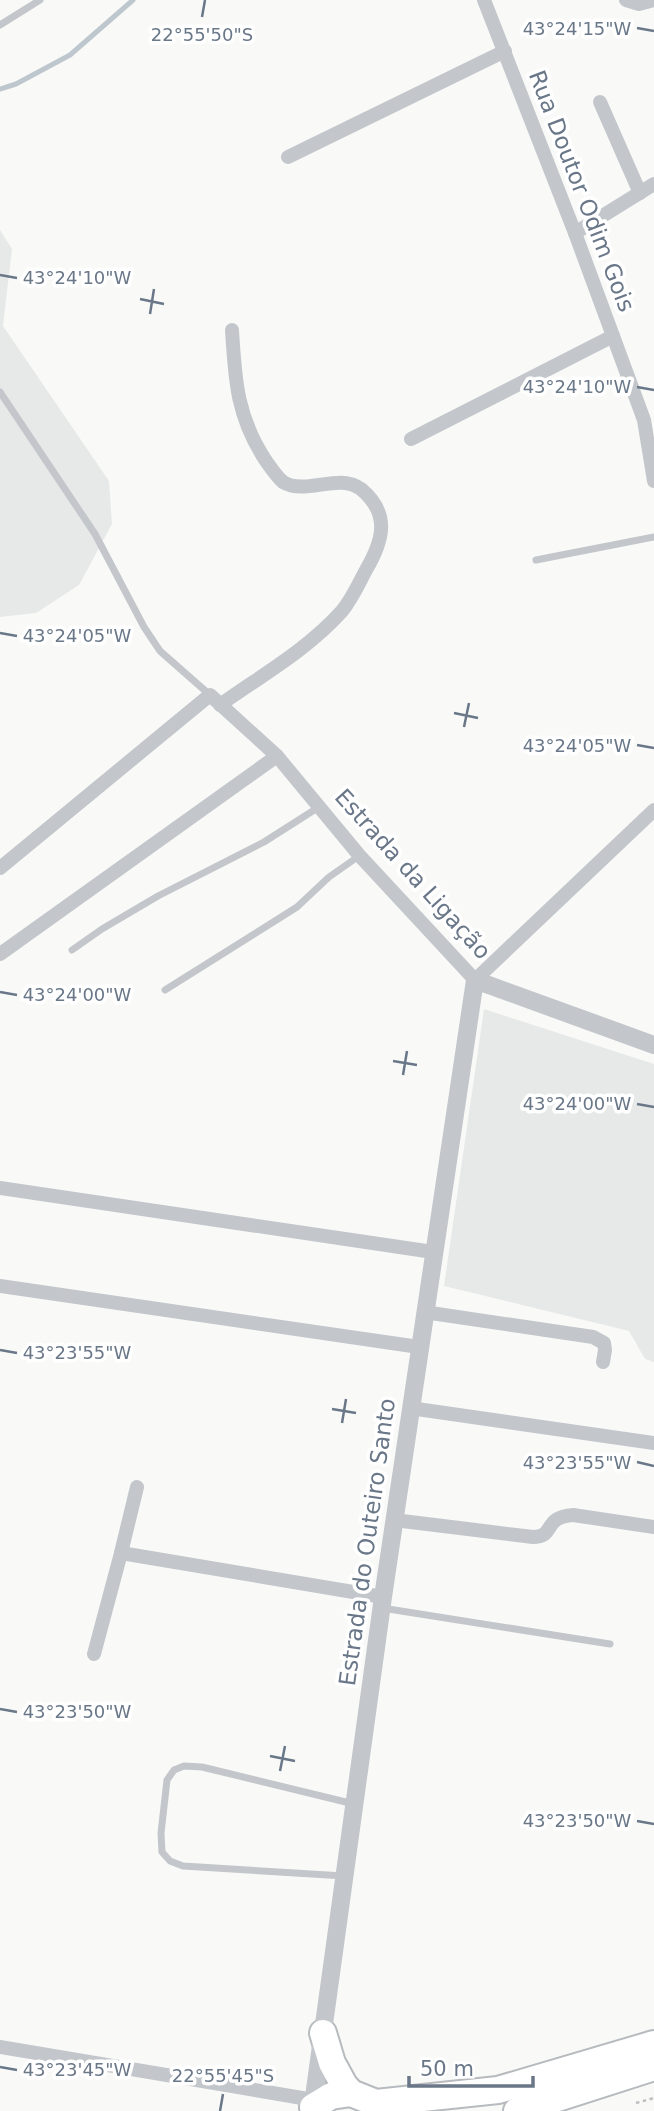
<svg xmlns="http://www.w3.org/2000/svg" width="654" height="2111" font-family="'DejaVu Sans',sans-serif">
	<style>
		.built { fill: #e7e9e9 }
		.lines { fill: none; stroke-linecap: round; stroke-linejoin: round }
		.stream { stroke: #bec7cd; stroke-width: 5 }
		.motorway-casing { stroke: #b7babe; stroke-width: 30 }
		.path { stroke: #bdc0c3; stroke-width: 2.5; stroke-dasharray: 3.5 3.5; stroke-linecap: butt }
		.service { stroke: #c3c7cb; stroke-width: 7 }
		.minor { stroke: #c3c7cb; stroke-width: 14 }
		.tertiary { stroke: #c3c7cb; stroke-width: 18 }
		.motorway { stroke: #fff; stroke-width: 26 }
		.ticks { fill: none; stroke: #697788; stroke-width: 2.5 }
		.labels { text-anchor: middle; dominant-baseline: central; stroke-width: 7; stroke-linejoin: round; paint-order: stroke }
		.street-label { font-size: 23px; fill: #697788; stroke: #fff }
		.ticks-label { font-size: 18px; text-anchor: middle; fill: #697788; stroke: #fff; stroke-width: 7; stroke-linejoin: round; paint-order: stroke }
	</style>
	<rect width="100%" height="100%" fill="#f9faf8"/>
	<!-- built -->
	<g class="built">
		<polygon points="0,230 12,249 3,326 109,481 112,524 79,585 36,613 0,617"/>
		<polygon points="484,1009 654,1064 654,1362 645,1359 629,1331 444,1286"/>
	</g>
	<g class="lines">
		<!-- stream -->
		<polyline class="stream" points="0,89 16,84 70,55 133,0"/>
		<!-- motorway casing -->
		<g class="motorway-casing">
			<g id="motorway">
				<polyline points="323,2033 332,2063 344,2085 351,2093 376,2103 498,2090 654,2044"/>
				<polyline points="313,2107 331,2096 351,2093"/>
				<polyline points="517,2111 654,2067"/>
			</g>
		</g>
		<!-- path -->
		<polyline class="path" points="636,2103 654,2098"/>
		<!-- service -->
		<g class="service">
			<polyline points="0,25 40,0"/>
			<polyline points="0,392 95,534 144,627 160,651 210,695"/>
			<polyline points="536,560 654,537"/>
			<polyline points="72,950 102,929 158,896 264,842 319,807"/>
			<polyline points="165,990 297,907 329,877 359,856"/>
			<polyline points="382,1608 610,1644"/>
			<polyline points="344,1876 183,1866 170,1861 162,1852 161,1833 167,1780 174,1770 184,1766 202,1767 354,1804"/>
		</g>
		<!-- minor -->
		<g class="minor">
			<polyline points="484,0 575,233 644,420 654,481"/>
			<polyline points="626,0 639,4 654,0"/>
			<polyline points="600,102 640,193"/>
			<polyline points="288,157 505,51"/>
			<polyline points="575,233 654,184"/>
			<polyline points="411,439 613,336"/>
			<path d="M220 705C262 675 307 650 342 611 352 599 359 583 366 570 383 541 391 514 361 489 339 472 306 496 283 482 277 477 271 468 266 461 237 417 235 381 232 330"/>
			<polyline points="0,868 210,695 277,756 359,855 475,980 654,810"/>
			<polyline points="0,954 277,756"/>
			<polyline points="0,1188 433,1252"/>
			<polyline points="0,1286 419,1347"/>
			<polyline points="424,1312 593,1337 604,1343 605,1350 603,1362"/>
			<polyline points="410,1408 654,1443"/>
			<path d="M394 1520 533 1537C556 1537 542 1517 573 1515L654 1527"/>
			<polyline points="121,1553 383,1597"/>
			<polyline points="94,1654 121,1553 137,1487"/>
			<polyline points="0,2047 314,2100"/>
		</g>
		<!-- tertiary -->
		<polyline class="tertiary" points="312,2111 383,1597 475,980 654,1045"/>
		<!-- motorway -->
		<use href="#motorway" class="motorway"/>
	</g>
	<!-- ticks -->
	<path class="ticks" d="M202 17 205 0M637 28 654 31M0 275 17 278M140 299 164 304M150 314 154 289M637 387 654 390M0 633 17 636M454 713 478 718M464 727 469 703M637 745 654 748M0 992 17 995M393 1061 417 1065M403 1075 407 1051M637 1104 654 1107M0 1350 17 1353M332 1409 356 1413M342 1423 346 1399M637 1462 654 1466M0 1709 17 1712M270 1756 295 1761M280 1771 285 1746M637 1821 654 1824M0 2067 17 2070M220 2111 223 2094"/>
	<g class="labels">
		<!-- street labels -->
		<g class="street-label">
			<text transform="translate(582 191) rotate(69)">Rua Doutor Odim Gois</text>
			<text transform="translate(413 874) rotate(48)">Estrada da Ligação</text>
			<text transform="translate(367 1542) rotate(-82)">Estrada do Outeiro Santo</text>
		</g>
	</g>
	<g class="ticks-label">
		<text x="577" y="35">43°24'15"W</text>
		<text x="202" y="41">22°55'50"S</text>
		<text x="77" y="284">43°24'10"W</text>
		<text x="577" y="393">43°24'10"W</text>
		<text x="77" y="642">43°24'05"W</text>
		<text x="577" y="752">43°24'05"W</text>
		<text x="77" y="1001">43°24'00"W</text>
		<text x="577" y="1110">43°24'00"W</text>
		<text x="77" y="1359">43°23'55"W</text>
		<text x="577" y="1469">43°23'55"W</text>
		<text x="77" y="1718">43°23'50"W</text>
		<text x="577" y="1827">43°23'50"W</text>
		<text x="77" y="2076">43°23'45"W</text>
		<text x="223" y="2082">22°55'45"S</text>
	</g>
	<!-- scale -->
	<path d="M409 2076v10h124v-10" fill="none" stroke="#697788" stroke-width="3.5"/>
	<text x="420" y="2076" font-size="21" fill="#697788" stroke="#ffffff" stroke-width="5" paint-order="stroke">50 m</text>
</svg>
